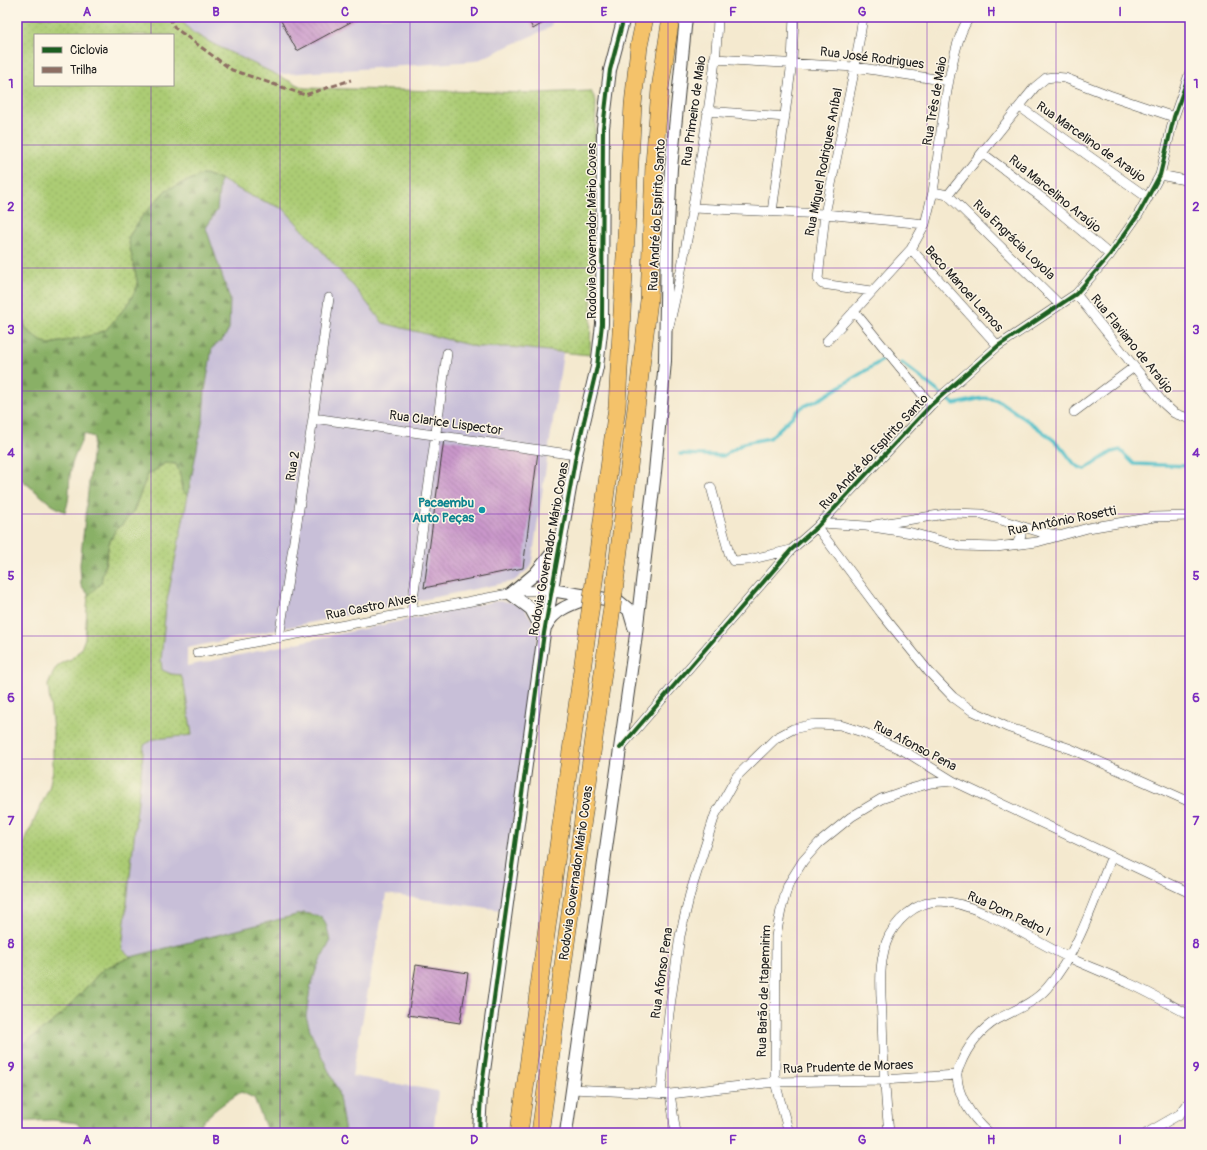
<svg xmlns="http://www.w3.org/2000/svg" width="1207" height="1150" viewBox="0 0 1207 1150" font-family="Pangolin,sans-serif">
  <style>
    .industrial { fill: #c8bfd8 }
    .grass { fill: url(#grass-dots); stroke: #647448; fill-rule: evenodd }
    .forest { fill: url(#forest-firs); stroke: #526641 }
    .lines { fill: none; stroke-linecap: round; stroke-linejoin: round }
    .stream { stroke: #52c0c9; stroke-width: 3.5 }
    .building { fill: url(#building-back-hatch) }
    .minor-casing { stroke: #3c3b37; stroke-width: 10 }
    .tertiary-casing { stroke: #3c3b37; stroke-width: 14 }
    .motorway-casing { stroke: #3c3b37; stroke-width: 18 }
    .minor { stroke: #fff; stroke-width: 9 }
    .tertiary { stroke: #fff; stroke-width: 12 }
    .motorway { stroke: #f4c26a; stroke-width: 17 }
    .motorway-bridge-casing { stroke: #3c3b37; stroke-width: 18; stroke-linecap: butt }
    .motorway-bridge { stroke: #f4c26a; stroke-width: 17 }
    .quiet { stroke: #8d6e63; stroke-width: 3; stroke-dasharray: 6 3; stroke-linecap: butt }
    .cycleway-casing { stroke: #fcf5e5; stroke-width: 6 }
    .cycleway { stroke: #1b5e20; stroke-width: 4 }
    .grid { fill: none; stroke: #7b2cbf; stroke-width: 1; stroke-opacity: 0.55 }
    .culture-dot { fill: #0f9aa8; stroke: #fcf5e5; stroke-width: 1.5 }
    .labels { text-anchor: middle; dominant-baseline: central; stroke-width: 3; stroke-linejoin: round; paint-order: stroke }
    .street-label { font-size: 13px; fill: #1c1c1c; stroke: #fcf5e5 }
    .culture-label { font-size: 13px; font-weight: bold; fill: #0d838f; stroke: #fcf5e5; text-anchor: end }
    .neatline { fill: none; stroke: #7b2cbf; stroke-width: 1.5 }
    .grid-label { font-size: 13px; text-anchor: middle; font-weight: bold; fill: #7b2cbf }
  </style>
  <defs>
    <pattern id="grass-dots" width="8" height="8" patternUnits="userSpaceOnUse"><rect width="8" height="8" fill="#accc74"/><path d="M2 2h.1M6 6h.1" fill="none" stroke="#93af64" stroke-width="1.8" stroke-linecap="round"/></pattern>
    <pattern id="forest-firs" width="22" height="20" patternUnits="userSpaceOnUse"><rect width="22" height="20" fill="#89b066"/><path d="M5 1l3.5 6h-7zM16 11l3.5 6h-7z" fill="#6f8e53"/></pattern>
    <pattern id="building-back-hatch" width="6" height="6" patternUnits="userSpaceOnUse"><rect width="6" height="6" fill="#c996ca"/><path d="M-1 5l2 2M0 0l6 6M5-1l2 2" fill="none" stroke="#a27aa3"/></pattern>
  </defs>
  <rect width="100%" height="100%" fill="#fcf5e5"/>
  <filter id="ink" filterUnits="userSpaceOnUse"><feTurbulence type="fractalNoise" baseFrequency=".025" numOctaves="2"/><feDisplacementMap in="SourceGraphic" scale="8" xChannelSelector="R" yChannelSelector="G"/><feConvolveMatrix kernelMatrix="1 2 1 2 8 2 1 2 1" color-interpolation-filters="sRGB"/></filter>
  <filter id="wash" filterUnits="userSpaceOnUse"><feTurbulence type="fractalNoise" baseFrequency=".012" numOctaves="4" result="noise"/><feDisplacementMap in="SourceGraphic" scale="16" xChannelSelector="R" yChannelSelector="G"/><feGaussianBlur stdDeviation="0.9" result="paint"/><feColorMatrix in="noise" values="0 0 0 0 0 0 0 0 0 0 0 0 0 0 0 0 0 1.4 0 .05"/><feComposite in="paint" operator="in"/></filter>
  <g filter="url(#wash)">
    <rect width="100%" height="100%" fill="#f4e9cf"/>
    <path class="industrial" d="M171,17H553L551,27L476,61L271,75L175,28Z
      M220,179L251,196L284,209L355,288L383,323L477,347H509L563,353L531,567L514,581L187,648V666L496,601L511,602L524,608L537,628L538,636L501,910L386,894L352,1076L438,1091L433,1133H345L338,1091L311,1033L306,1016L310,989L317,967L330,942L311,913H304L131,957L122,949L144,745L154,739L192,735L188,716L171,674L161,670V660L166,606L203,418L210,355L212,348L224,338L230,299L206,228L217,210Z"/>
    <path class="grass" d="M17,17H178L192,32L215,45L304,88L536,93L591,91L596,101L590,355L509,347H477L383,323L355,288L284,209L251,196L220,179L204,174L166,190L140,219L128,238L138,285L128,304L106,330L89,336L49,344L41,341L26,329L17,303ZM35,35H173V85H35Z
      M165,463L176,464L180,474L182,491L188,495L166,606L161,660L162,670L171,674L181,675L184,684L192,735L154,739L144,745L122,949L131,957L103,969L59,1017L17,1049V868L23,845L49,788L53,770V730L48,685L55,669L63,662L71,659L81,649L85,638L88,594L105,568L109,543L116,529L123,524L134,510L147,476Z"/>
    <path class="forest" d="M204,174L220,179L217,210L206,228L230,299L229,329L224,338L212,348L205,391L203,418L188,495L182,491L180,474L176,464L165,463L147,476L134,510L123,524L116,529L109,543L101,583L89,595L81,586L80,564L94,437L84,434C80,446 73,457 71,469C68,484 71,498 65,512L52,505L17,476V303L26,329L41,341L50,344L89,336L106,330L128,304L138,285L128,238L140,219L166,190Z
      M304,913L322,917L327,927L330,942L317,967L310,989L306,1016L311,1033L338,1091L345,1133H268L254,1098L241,1092C226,1102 203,1116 196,1133H84L77,1123L52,1120L17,1122V1049L59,1017L103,969L131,957Z"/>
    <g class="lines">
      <path class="stream" d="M902,363L954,404C971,402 982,394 999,401C1017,414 1048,433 1062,448C1069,456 1074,468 1085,469L1112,452L1120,450L1134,464L1190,466
        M680,454L723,456L744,443L770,438L802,407L820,399L889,356"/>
    </g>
    <g id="blocks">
      <path class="building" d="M279,17H360L297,51Z
        M527,17H553L533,29Z
        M444,439L538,452L523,568L424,588Z
        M416,965L468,973L460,1023L408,1015Z"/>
    </g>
  </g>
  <g filter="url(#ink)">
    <use href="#blocks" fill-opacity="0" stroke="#3c3b37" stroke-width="1"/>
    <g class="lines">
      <g class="minor-casing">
        <path id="minor" d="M863,17L855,67L825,214L818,279L822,284L871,291
          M714,59L855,67L949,81
          M1020,107L1148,198
          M707,111L785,117
          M982,153L1045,200L1110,255
          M1160,175L1190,181
          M933,192C939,155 948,42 970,17
          M948,195L1060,305
          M693,208L825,214L925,224
          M772,212L792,62L794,17
          M911,249L998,346
          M1076,294L1164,404L1174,413L1190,419
          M854,311L931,405
          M669,326C684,263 694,201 704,138C710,98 717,57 718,17
          M827,341L911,249L925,224L933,192L948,195L1035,87L1046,78L1054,77L1065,78L1109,95L1174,117
          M1074,412L1134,367
          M313,418L576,455
          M711,487L729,553L733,561L748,560L791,550
          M821,523L866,526L912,533L960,546L996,547L1037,542L1088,528L1154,517L1190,516
          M874,525L952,513L982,514L1040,532L1057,535
          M817,527L882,614L929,672L953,697L971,710L1007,727L1071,749L1190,802
          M1017,544L1021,536V526
          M411,613L447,353
          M279,638L313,418L329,298
          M197,653L498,596L523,591L551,590
          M620,748L791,550L817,527L931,405L998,346L1076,294L1110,255L1138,215L1160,175L1174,117L1190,72
          M572,1089L670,1094L775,1082L883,1080L956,1075
          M661,1094L669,1013L680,936L690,894L715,815L737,776L776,738L793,729L814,724L840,725L865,733L906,752L953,781L1190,893
          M670,1094L676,1133
          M789,1133L775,1082L776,936L781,910L788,885L803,861L819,843L851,817L881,799L910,789L931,783L953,781
          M889,1133C885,1095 883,1057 882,1018C881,993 878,968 886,943C894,921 916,901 940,901C981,903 1032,941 1070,958C1089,967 1109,974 1128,983C1149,992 1170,1005 1190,1015
          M989,1133C973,1118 958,1099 957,1076C956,1072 959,1068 960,1065C968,1045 980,1030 998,1019C1015,1010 1034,1003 1047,988C1079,951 1094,900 1112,856
          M1147,1133L1180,1114L1190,1101"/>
      </g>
      <g class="tertiary-casing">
        <path id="tertiary" d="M551,590L618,601L629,610L634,627
          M546,626C555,608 573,604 591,597
          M544,633L531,609L511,594L535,574L558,546
          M479,1133L481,1093L544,633L576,455L597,367L602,324L603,128L610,70L624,17
          M566,1133L635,642L655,472L665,361L667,244L671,168L686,17"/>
      </g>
      <g class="motorway-casing">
        <path id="motorway" d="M593,590L617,407L633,105L639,46L645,17
          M614,592L649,300L654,164L660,89L671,17
          M519,1133L588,626
          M540,1133L609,629"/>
      </g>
      <use href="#minor" class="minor"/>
      <use href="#tertiary" class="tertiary"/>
      <use href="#motorway" class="motorway"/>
      <g class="motorway-bridge-casing">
        <path id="motorway-bridge" d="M588,626L593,590
          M609,629L614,592"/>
      </g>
      <use href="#motorway-bridge" class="motorway-bridge"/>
      <path class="quiet" d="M169,17L175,28L232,70L305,95L351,80"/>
      <g class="cycleway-casing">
        <path id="cycleway" d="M620,748L791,550L817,527L931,405L998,346L1076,294L1110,255L1138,215L1160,175L1174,117L1190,72
          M479,1133L481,1093L544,633L576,455L597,367L602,324L603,128L610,70L624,17"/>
      </g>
      <use href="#cycleway" class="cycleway"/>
    </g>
  </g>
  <path class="grid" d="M151,17V35M280,17V1133M410,17V1133M539,17V1133M668,17V1133M797,17V1133M927,17V1133M1056,17V1133M151,85V1133M17,145H1190M17,268H1190M17,391H1190M17,514H1190M17,636H1190M17,759H1190M17,882H1190M17,1005H1190"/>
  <circle class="culture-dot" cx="482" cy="510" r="4"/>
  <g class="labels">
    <g class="street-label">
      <text transform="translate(872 58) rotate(7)">Rua José Rodrigues</text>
      <text transform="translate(935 101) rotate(-80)">Rua Três de Maio</text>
      <text transform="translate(694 111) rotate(-82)">Rua Primeiro de Maio</text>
      <text transform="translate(1091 142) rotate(35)">Rua Marcelino de Araujo</text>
      <text transform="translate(824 162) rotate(-79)">Rua Miguel Rodrigues Aníbal</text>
      <text transform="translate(1055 194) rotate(39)">Rua Marcelino Araújo</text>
      <text transform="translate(657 215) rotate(-87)">Rua André do Espírito Santo</text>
      <text transform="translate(592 231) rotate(-90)">Rodovia Governador Mário Covas</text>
      <text transform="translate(1014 240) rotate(44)">Rua Engrácia Loyola</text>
      <text transform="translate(964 289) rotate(48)">Beco Manoel Lemos</text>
      <text transform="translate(1132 344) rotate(51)">Rua Flaviano de Araújo</text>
      <text transform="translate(446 423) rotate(8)">Rua Clarice Lispector</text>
      <text transform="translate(874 452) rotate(-47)">Rua André do Espírito Santo</text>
      <text transform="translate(293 466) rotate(-81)">Rua 2</text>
      <text transform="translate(1062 521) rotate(-11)">Rua Antônio Rosetti</text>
      <text transform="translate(549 549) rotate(-80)">Rodovia Governador Mário Covas</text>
      <text transform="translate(371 607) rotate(-11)">Rua Castro Alves</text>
      <text transform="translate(915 746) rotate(28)">Rua Afonso Pena</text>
      <text transform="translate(576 873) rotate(-82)">Rodovia Governador Mário Covas</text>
      <text transform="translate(1009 914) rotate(25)">Rua Dom Pedro I</text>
      <text transform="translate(662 973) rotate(-82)">Rua Afonso Pena</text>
      <text transform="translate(764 991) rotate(-88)">Rua Barão de Itapemirim</text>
      <text transform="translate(848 1067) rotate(-2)">Rua Prudente de Moraes</text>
    </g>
    <g class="culture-label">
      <text x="474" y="503">Pacaembu<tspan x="474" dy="15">Auto Peças</tspan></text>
    </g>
  </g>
  <rect width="1207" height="1150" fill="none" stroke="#fcf5e5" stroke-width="44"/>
  <rect x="34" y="34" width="140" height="52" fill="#fcf5e5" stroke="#a29e95"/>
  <rect x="42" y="47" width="20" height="6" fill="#1b5e20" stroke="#a29e95"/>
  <text x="70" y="54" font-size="12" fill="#1c1c1c">Ciclovia</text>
  <rect x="42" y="67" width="20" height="6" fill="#8d6e63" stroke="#a29e95"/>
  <text x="70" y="74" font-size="12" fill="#1c1c1c">Trilha</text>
  <rect x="22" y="22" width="1163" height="1106" class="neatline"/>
  <g class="grid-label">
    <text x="87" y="16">A</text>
    <text x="216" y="16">B</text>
    <text x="345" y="16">C</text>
    <text x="474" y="16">D</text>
    <text x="604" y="16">E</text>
    <text x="733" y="16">F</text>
    <text x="862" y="16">G</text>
    <text x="991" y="16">H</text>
    <text x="1120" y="16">I</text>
    <text x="11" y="88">1</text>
    <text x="1196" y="88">1</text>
    <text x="11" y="211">2</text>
    <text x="1196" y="211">2</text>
    <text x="11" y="334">3</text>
    <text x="1196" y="334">3</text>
    <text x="11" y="457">4</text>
    <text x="1196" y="457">4</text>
    <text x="11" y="580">5</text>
    <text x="1196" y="580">5</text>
    <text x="11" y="702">6</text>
    <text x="1196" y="702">6</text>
    <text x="11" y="825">7</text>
    <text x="1196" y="825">7</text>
    <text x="11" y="948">8</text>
    <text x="1196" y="948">8</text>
    <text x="11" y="1071">9</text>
    <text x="1196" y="1071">9</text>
    <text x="87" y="1144">A</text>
    <text x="216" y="1144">B</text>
    <text x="345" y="1144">C</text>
    <text x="474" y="1144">D</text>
    <text x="604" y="1144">E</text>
    <text x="733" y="1144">F</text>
    <text x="862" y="1144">G</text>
    <text x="991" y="1144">H</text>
    <text x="1120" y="1144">I</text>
  </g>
</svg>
